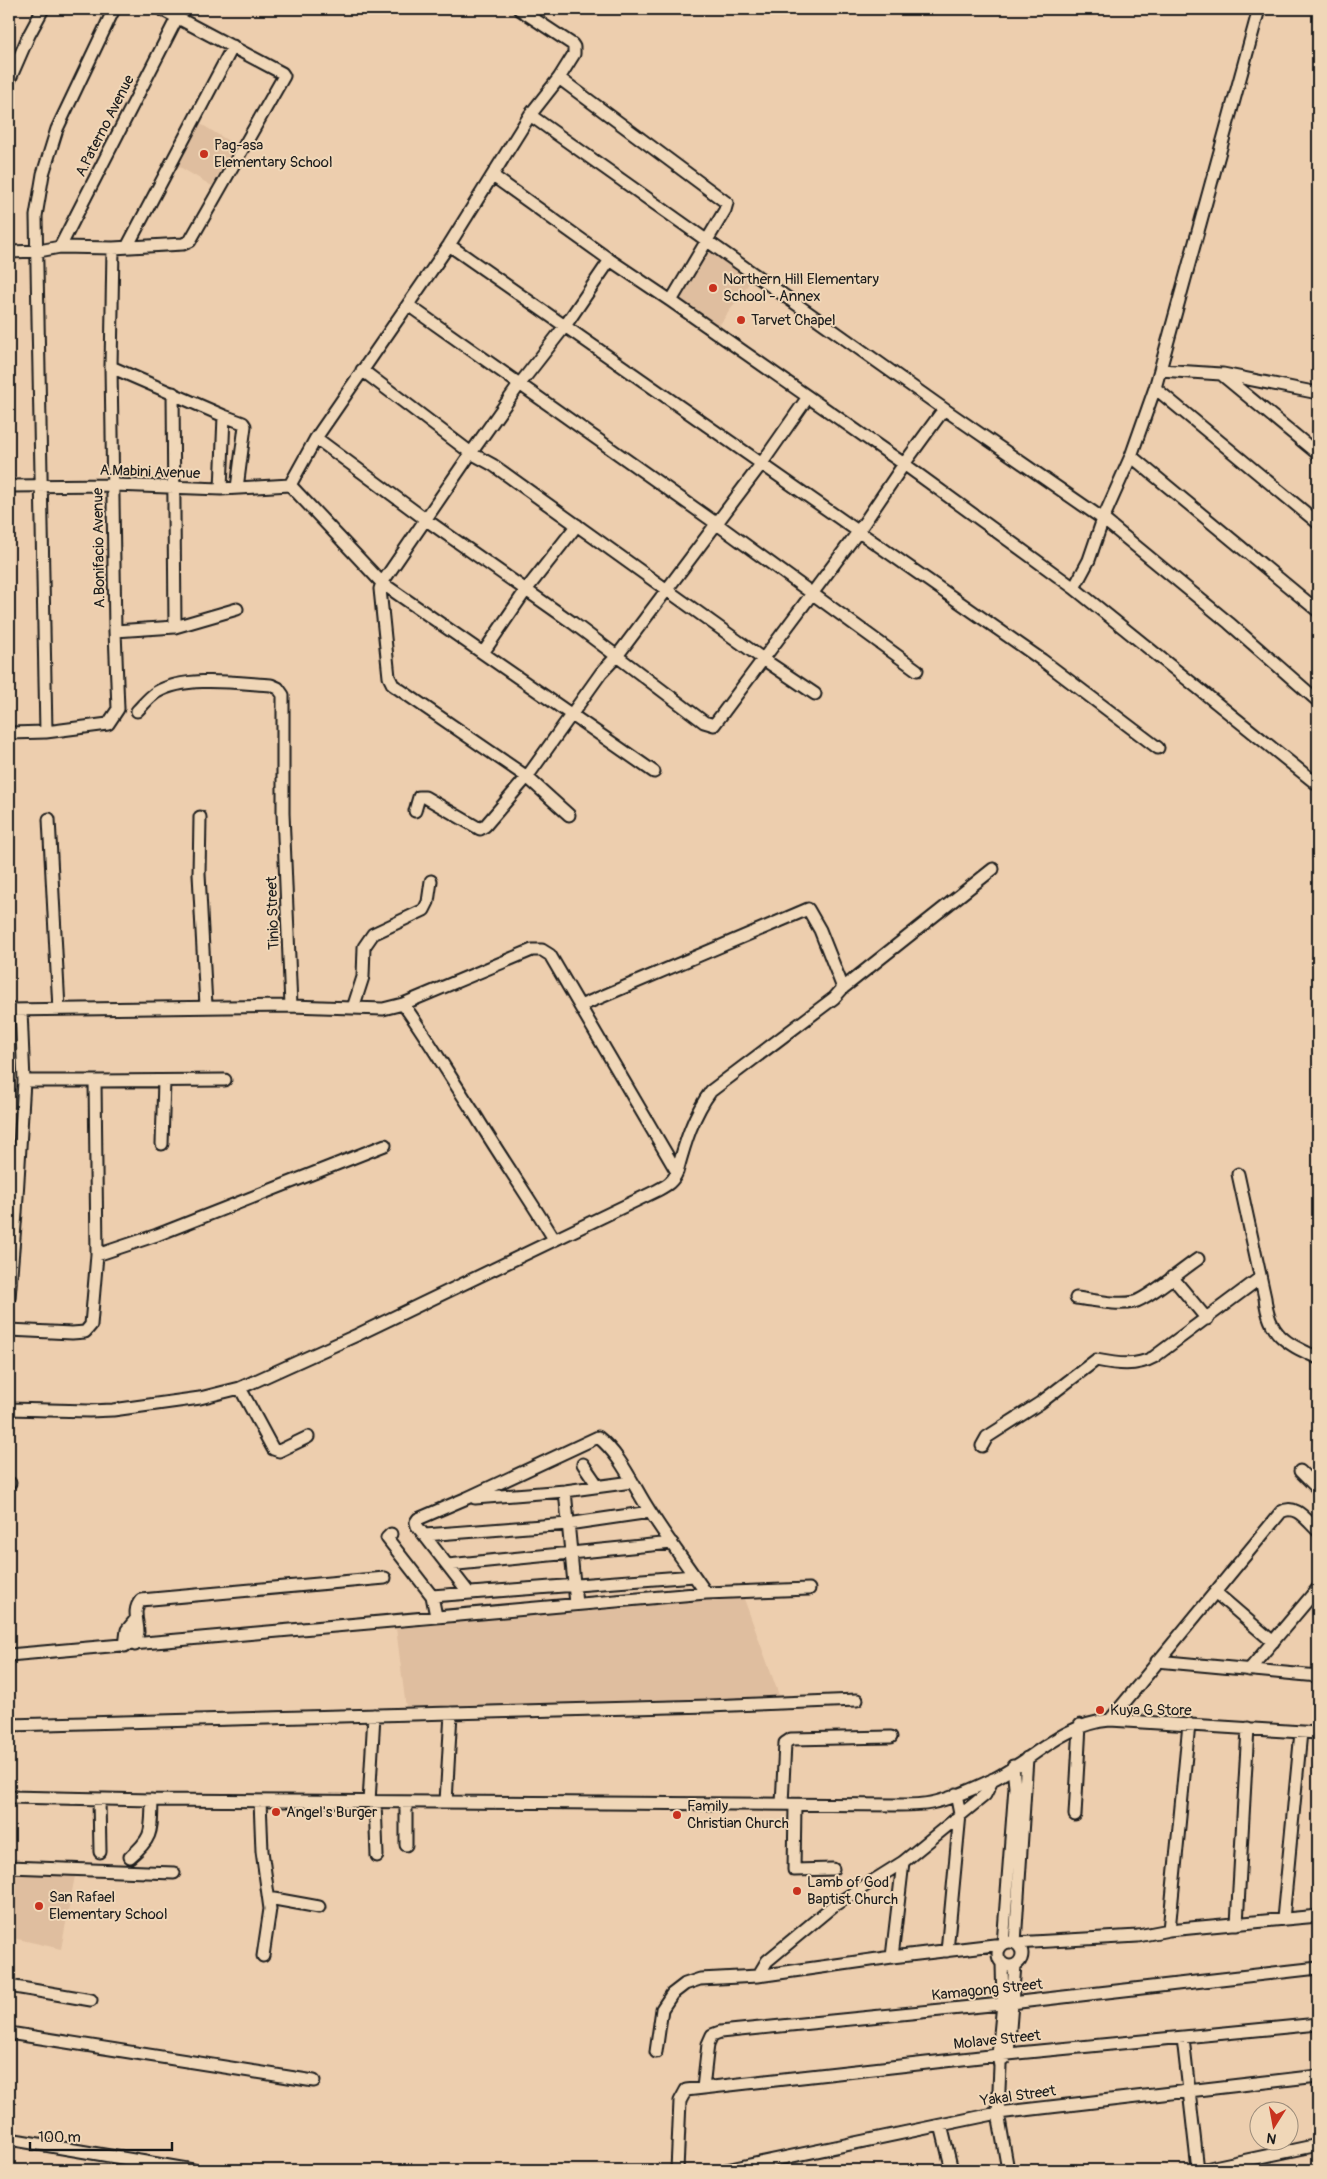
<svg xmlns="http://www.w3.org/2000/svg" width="1327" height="2179" viewBox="0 0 1327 2179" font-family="Pangolin,sans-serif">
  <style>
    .built { fill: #dfbe9f }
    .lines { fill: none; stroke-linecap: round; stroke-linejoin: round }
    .minor-casing { stroke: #1c1c1c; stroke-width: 15 }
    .minor { stroke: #f0d7b8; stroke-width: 11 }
    .poi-dot { fill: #c8321e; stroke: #f0d7b8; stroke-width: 2 }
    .labels { text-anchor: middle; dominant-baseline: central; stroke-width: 4; stroke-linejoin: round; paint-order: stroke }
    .street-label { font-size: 15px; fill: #1c1c1c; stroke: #f0d7b8 }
    .poi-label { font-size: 15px; fill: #1c1c1c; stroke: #f0d7b8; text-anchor: start }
  </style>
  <rect width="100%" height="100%" fill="#edceae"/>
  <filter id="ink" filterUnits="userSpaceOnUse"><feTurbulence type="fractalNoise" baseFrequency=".02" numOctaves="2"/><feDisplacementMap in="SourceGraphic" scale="10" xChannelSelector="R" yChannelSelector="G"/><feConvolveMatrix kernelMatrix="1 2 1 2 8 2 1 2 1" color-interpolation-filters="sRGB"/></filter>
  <g filter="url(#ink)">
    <path class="built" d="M196,121L235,145L212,186L173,163Z
      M709,248L752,279L718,327L674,297Z
      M743,1596L780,1698L406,1708L396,1628Z
      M9,1865L75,1876L61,1949L9,1937Z"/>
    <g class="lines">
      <g class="minor-casing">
        <path id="minor" d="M559,78L727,203L725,210L671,301
          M9,81L29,35L43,9
          M530,115L944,409L1103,519L1229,623L1318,701
          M493,176L610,260L671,301L904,464L1074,588L1318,785
          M449,245L1042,660L1158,748
          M60,247L177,18
          M127,247L233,46
          M9,252L39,251L60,247L113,248L183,244L190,241L284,76L282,73L161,9
          M408,305L717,524L917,670
          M111,367L224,416L243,423L245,426L237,488
          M362,370L471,453L493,465L763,659L815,694
          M1160,370L1221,374L1318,454
          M1223,374L1318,393
          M1155,388L1318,523
          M173,393L175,627
          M316,438L425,519L573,623L704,722L714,725L858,532L904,464L944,409
          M1131,456L1318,611
          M290,485L316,438L449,245L530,115L559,78L574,54V47L572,44L519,9
          M290,485L382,583L654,772
          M9,486L114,485L221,489L290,485
          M221,489L224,416
          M1074,588L1089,560L1103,519L1131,456L1155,388L1259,9
          M115,631L175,627L237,609
          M483,653L526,590L577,525
          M46,732L36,216L43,174L57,129L114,9
          M9,733L46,732L108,724L118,709L115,631L111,367L113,248
          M415,811L419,797H425L480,829L485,826L527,777L601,673L617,656L762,463L808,397
          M569,815L527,777L393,685L389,677L380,589L382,583L471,453L519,385L565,326L610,260
          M200,817L199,874L206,1006
          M49,819L59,1009
          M843,988L993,869
          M403,1004C429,1040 450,1077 474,1113C500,1156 528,1196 554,1239
          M580,1006L808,909L820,930L843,988L834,998L711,1091C693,1115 685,1143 677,1172
          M353,1008L363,977L364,947L373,934L424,910L428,902L431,881
          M9,1010L291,1006L283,813V695L278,688L271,685C238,683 186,675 157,692C149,697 143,705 137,711
          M95,1081L225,1080
          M162,1144L164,1081
          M1238,1174L1265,1298C1269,1336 1286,1343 1318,1358
          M97,1255L157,1235L385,1145
          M1172,1277L1207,1319
          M9,1298L16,1213L24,1081L21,1010
          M1076,1298C1094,1300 1116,1306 1134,1302C1147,1299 1183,1269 1198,1259
          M9,1330L72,1333L85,1332L91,1325L97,1255L95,1081H24
          M240,1388L273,1449L279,1451L308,1437
          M9,1409L89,1411L113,1410L200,1398L240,1388L357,1335L658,1190C667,1185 673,1182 677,1172L550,955L542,950H532L403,1004L383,1009L291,1006
          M982,1446L987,1437L1040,1403L1096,1360C1117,1364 1136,1367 1154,1357L1260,1278
          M583,1464L598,1486
          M1300,1471L1318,1489
          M9,1483H10
          M565,1491L576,1604
          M475,1498L565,1491L632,1482
          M391,1534L387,1538L432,1596L436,1616
          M425,1535L568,1524L650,1512
          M448,1565L672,1543
          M1215,1592L1273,1642
          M469,1593L417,1526L416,1522L418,1519L467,1498L598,1437C622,1456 634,1488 651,1513C668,1540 688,1566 706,1593
          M432,1596L694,1576
          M135,1645C136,1641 137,1637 138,1632C138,1621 132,1610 141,1600L385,1578
          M125,1646L127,1630L136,1619
          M9,1655L706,1593L809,1589
          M1157,1661L1318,1676
          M1249,1670L1318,1588
          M1110,1720L1281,1512C1296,1503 1307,1521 1318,1531
          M9,1725L709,1706L857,1700
          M1027,1758L1015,1943L1138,1936L1169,1930L1318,1916
          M9,1797L152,1800L900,1805C910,1805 921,1805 931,1803C951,1799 973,1789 992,1780C1033,1760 1062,1724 1110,1720L1318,1733
          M99,1799L100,1852
          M260,1801L262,1851L270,1909L263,1956
          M369,1802L374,1715
          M375,1802L377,1856
          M406,1802V1845
          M446,1802L451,1713
          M782,1804L785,1743L791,1739L891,1737
          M795,1805L794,1870L833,1869
          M1075,1815L1080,1725
          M130,1857C154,1837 151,1830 152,1800
          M9,1867L174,1873
          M269,1898L319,1907
          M1283,1919L1301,1732
          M1237,1924L1248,1728
          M1169,1930L1189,1724
          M998 1954a12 12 0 1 1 24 0a12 12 0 1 1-24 0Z
          M947,1951L960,1814L956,1794
          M892,1957L903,1862
          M1002,1964L1003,2003L998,2055L1000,2066L998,2113L1008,2170
          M758,1976L767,1961L833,1906L903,1862L985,1795L993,1779
          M9,1986L91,2000
          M9,2033L314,2081
          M1183,2038L1198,2170
          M656,2052L662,2009L672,1994L685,1984L700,1979L758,1976L892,1957L1003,1944L1015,1787L1013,1766
          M1003,2060L1008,2054L1015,1965
          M703,2088L708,2044L712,2035L720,2032L1011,2003L1318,1968
          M941,2125L952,2170
          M9,2139L193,2170
          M677,2170L680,2101L686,2090L998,2055L1318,2024
          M726,2170L998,2113L1318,2076
          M1200,2170L1318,2145"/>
      </g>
      <use href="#minor" class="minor"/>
    </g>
  </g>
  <g class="poi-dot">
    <circle cx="204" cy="154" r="5"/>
    <circle cx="713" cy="288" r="5"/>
    <circle cx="741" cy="320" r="5"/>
    <circle cx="1100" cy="1710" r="5"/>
    <circle cx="276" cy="1812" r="5"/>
    <circle cx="677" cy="1815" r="5"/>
    <circle cx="797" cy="1891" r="5"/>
    <circle cx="39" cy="1906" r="5"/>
  </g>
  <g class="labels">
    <g class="street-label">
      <text transform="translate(105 126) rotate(-63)">A.Paterno Avenue</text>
      <text transform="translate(150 472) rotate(2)">A.Mabini Avenue</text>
      <text transform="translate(99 548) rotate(-91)">A.Bonifacio Avenue</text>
      <text transform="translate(273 913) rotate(-92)">Tinio Street</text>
      <text transform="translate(987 1990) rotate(-6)">Kamagong Street</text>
      <text transform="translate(997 2040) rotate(-6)">Molave Street</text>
      <text transform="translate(1018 2096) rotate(-8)">Yakal Street</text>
    </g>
    <g class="poi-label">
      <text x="214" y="145">Pag-asa<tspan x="214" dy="17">Elementary School</tspan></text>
      <text x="723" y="279">Northern Hill Elementary<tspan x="723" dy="17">School - Annex</tspan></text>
      <text x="751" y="320">Tarvet Chapel</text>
      <text x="1110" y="1710">Kuya G Store</text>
      <text x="687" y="1806">Family<tspan x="687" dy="17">Christian Church</tspan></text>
      <text x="286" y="1812">Angel's Burger</text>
      <text x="807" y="1882">Lamb of God<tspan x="807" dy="17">Baptist Church</tspan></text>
      <text x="49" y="1897">San Rafael<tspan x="49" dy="17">Elementary School</tspan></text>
    </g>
  </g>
  <rect width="1327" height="2179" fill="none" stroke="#f0d7b8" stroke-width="30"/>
  <rect x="15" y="15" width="1297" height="2149" fill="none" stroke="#1c1c1c" stroke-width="2" filter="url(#ink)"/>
  <g transform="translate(1274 2126) rotate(191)"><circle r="24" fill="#f0d7b8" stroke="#9b8c7a"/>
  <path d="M0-4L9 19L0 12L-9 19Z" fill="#c8321e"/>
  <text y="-8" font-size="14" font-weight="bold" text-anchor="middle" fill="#1c1c1c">N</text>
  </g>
  <path d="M30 2142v8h142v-8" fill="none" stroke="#1c1c1c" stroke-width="2.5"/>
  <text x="38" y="2142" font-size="15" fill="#1c1c1c" stroke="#f0d7b8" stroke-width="4" paint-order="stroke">100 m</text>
</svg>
